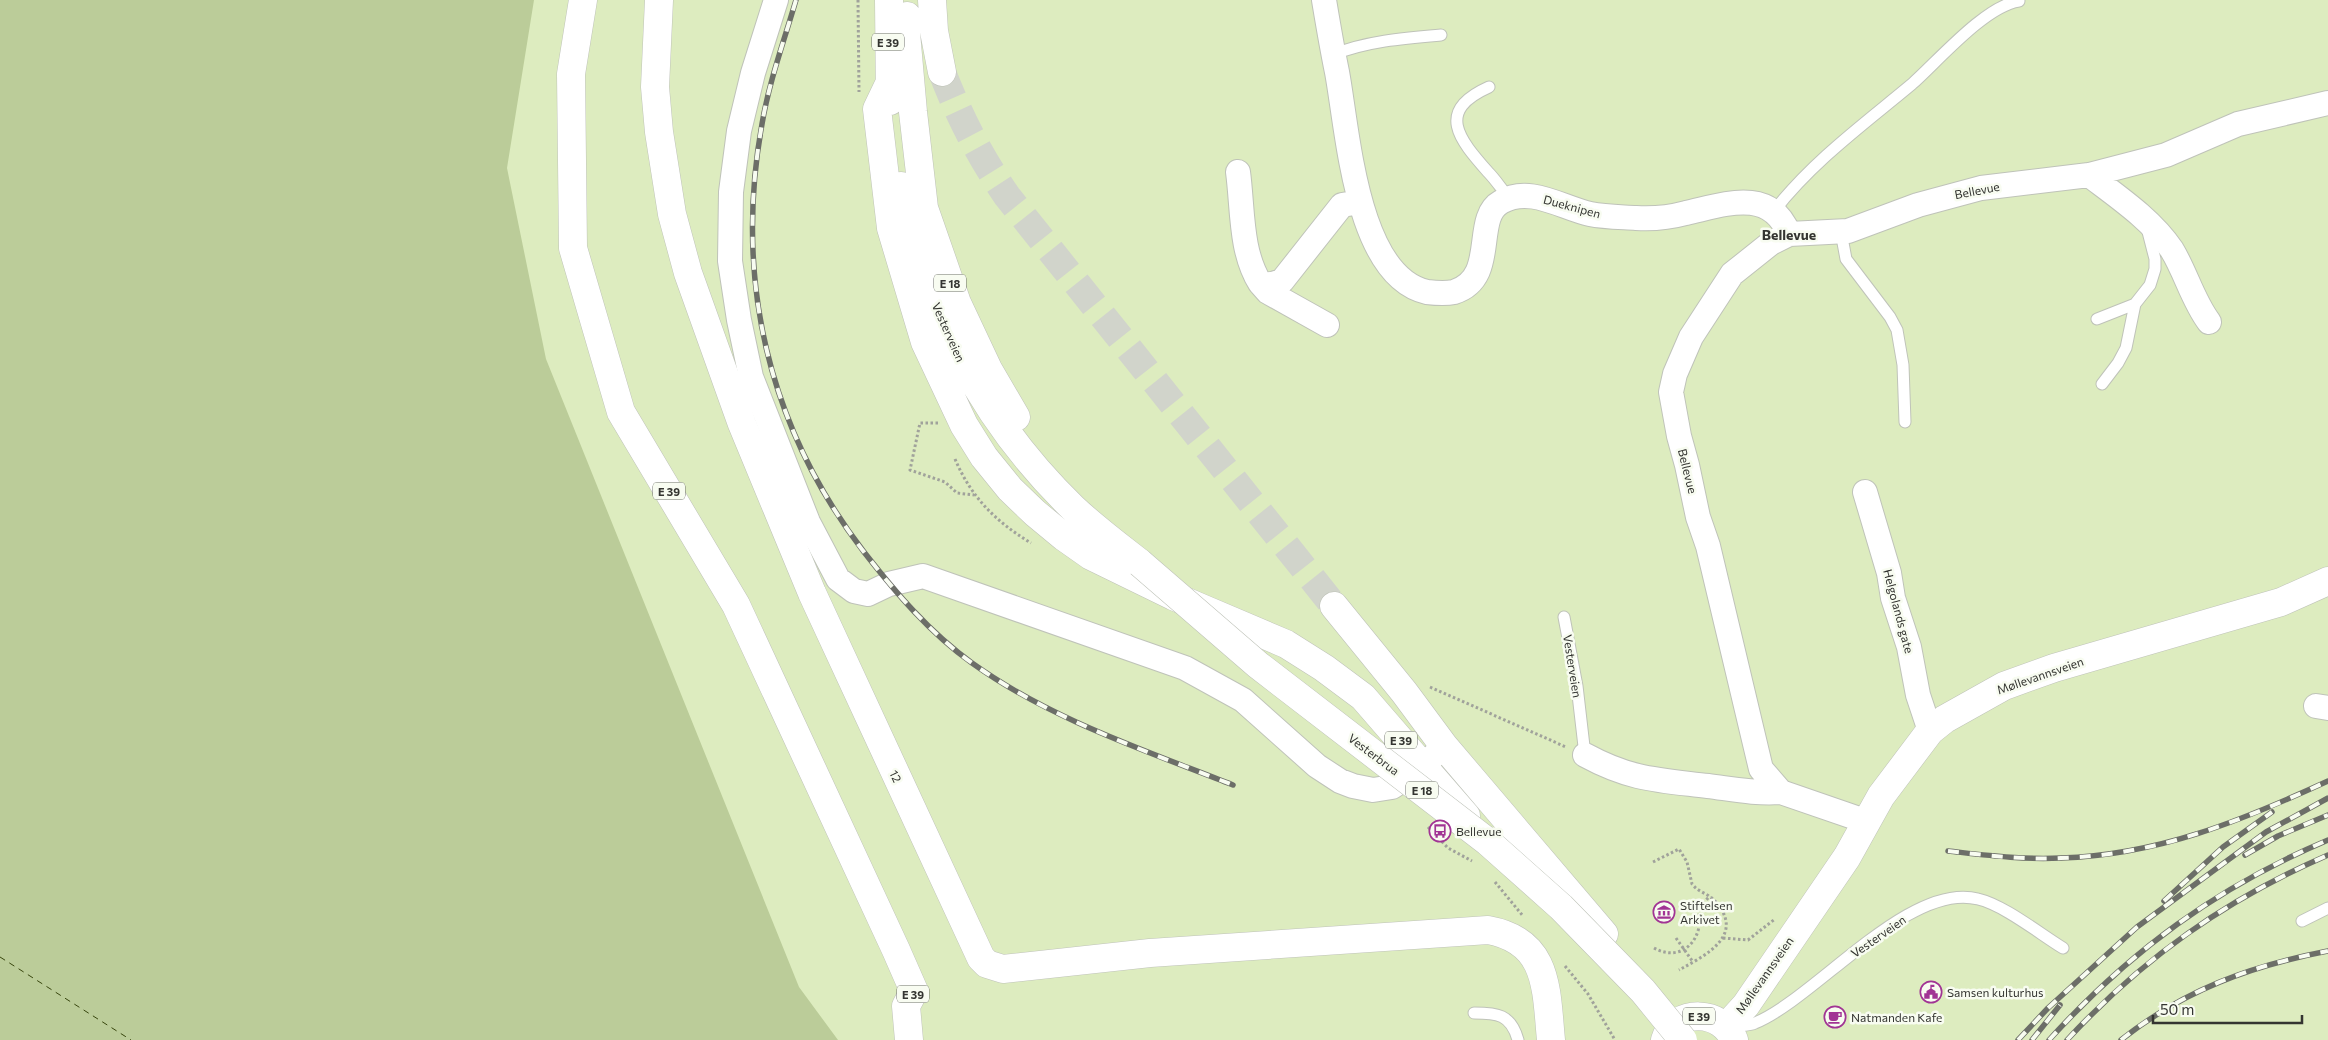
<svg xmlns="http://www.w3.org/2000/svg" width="2328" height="1040" viewBox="0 0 2328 1040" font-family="Commissioner,sans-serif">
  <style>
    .green { fill: #ddecbf }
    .water { fill: #bc9 }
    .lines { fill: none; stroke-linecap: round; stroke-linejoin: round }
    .ferry { stroke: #38460e; stroke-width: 1; stroke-dasharray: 6 5; stroke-linecap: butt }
    .highway-tunnel { stroke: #d1d4cb; stroke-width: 28; stroke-dasharray: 28 14; stroke-linecap: butt }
    .lane-casing { stroke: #bfc3b9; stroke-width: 13 }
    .street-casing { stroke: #bfc3b9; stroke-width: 26 }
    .secondary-casing { stroke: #bfc3b9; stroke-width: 29 }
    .highway-casing { stroke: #bfc3b9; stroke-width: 29 }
    .path { stroke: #a0a29b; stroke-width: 3; stroke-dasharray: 2.5 2.5; stroke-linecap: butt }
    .lane { stroke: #fff; stroke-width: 11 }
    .street { stroke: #fff; stroke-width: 24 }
    .secondary { stroke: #fff; stroke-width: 28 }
    .highway { stroke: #fff; stroke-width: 28 }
    .rail-casing { stroke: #6c6e68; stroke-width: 5.5 }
    .rail { stroke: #f8fcf1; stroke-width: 4; stroke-dasharray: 11; stroke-linecap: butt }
    .highway-bridge-casing { stroke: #bfc3b9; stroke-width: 29; stroke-linecap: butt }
    .highway-bridge { stroke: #fff; stroke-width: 28 }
    .labels { text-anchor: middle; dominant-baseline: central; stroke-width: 5; stroke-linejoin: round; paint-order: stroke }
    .shield { fill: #f8fcf1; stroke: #6f716b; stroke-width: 1 }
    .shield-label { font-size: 11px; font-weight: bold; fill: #343531 }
    .street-label { font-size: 12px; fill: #343531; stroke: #f8fcf1 }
    .poi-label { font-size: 12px; fill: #343531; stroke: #f8fcf1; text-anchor: start }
    .neighbourhood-label { font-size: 14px; font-weight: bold; fill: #343531; stroke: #f8fcf1 }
  </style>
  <rect width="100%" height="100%" fill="#f8fcf1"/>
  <path class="green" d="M519,0H2328V1040H831L782,968L534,381L498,177Z"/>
  <path class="water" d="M0,0H534L507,168L546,359L799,987L838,1040H0Z"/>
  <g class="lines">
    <path class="ferry" d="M0,957L131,1040"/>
    <path class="highway-tunnel" d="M942,72C960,118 979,155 1007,196L1334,606"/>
    <g class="lane-casing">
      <path id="lane" d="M1332,55C1366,41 1405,38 1441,35
        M1489,87C1435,111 1459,139 1488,172C1496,180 1502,190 1510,199
        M1774,211C1813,161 1864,124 1912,84C1938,61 1985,6 2019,1
        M1841,232L1846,259L1890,317L1897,330L1903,365L1905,422
        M2097,319L2135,304L2150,285L2155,269V259L2147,228
        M2102,384L2118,363L2126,348L2135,304
        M1564,617L1577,686L1585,755
        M2302,921L2328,908
        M1474,1013C1497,1013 1511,1014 1518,1040
        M1733,1026C1740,1025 1749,1026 1755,1023C1816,998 1909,881 1978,899C2004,905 2040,934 2063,948"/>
    </g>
    <g class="street-casing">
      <path id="street" d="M776,0L753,73L739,131L731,192L730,261L739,320L751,377L808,522L838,579L854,591L868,594L889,584L923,576L1185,668L1243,700L1317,766L1340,781L1353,786L1373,790L1392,787L1422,767L1444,746
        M1324,0C1328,24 1332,48 1337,72C1348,131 1356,276 1427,292C1435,293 1445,294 1454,292C1499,278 1472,218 1501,202C1530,185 1562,208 1590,214C1605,217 1621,217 1636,218C1651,219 1671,217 1686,213C1723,205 1770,186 1789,234
        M1238,172C1243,209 1240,251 1260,283L1269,285L1282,281L1342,205L1360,202
        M2089,175C2118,197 2152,220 2172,250C2186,273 2193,301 2209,322
        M1260,283L1268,292L1327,325
        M1865,492L1889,573L1893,598L1909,647L1918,695L1930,731
        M2316,706L2328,708
        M1585,755C1631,780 1658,780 1708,786C1732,789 1756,794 1781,792
        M1865,821L1781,792L1761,769L1708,546L1698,517L1687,465L1679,436L1671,392L1675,374L1691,337L1732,274L1771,243L1789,234L1848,231L1918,205L1981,188L2089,175L2166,155L2238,124L2328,103"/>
    </g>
    <g class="secondary-casing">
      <path id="secondary" d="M1726,1027L1746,1005L1847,857L1881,796L1930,731L1945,719L2004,686L2054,668L2281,602L2328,581"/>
    </g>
    <g class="highway-casing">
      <path id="highway" d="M583,0L571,74L573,248L621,412L736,605L896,950L914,991L906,1006L909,1040
        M659,0L655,87L659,132L672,214L688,273L742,424L812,593L981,958L987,964L1003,969L1150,953L1488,930C1549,941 1546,989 1551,1040
        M889,0L890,101
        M932,0L934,31L942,72
        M907,16L906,33L913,112L924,208L957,303L988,369L1016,417
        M889,84L877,109L891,228L925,342L964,425L984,457L1010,489L1035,513L1064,537L1091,556L1173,596L1286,644L1324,668L1363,697L1466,816
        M901,186C928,311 979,417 1073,508C1093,527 1117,545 1140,563
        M1334,606L1404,692L1444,746L1604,934
        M1665,1040C1675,1007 1723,1010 1734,1040"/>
    </g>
    <path class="path" d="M858,0L859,92
      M938,423H920L910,470L945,482L957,493L974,495
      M955,459C971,497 996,522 1031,543
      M1430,687L1566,747
      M1428,827L1448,848L1472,861
      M1653,862L1679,849L1687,862L1692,884C1698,892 1707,893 1714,900C1747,935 1706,955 1679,970
      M1495,882L1523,916
      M1676,938L1693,962
      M1723,938L1748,940L1775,919
      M1654,948C1683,964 1706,937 1698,908L1710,896
      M1565,966L1588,994L1615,1040"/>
    <use href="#lane" class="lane"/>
    <use href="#street" class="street"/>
    <use href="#secondary" class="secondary"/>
    <use href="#highway" class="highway"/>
    <g class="rail-casing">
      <path id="rail" d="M796,0C784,41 769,82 762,124C734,279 768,427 864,552C896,593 929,632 972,663C1050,719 1144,750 1233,785
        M1948,851C1985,855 2023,860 2061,858C2158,855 2241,821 2328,781
        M2245,855L2278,836L2328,815
        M2164,901L2223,847L2272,812
        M2018,1040L2048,1008L2137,927L2266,832L2328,798
        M2032,1040L2060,1005
        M2049,1040C2130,951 2217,887 2328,840
        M2067,1040C2143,958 2225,900 2328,855
        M2121,1040C2184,990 2250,966 2328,951"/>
    </g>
    <use href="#rail" class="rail"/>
    <g class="highway-bridge-casing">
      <path id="highway-bridge" d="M1140,563L1258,665L1488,842L1561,907L1643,991L1683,1040"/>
    </g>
    <use href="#highway-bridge" class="highway-bridge"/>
  </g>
  <defs>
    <g id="bus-ring" transform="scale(1.125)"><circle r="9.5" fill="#f8fcf1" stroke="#a13494" stroke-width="1.5"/><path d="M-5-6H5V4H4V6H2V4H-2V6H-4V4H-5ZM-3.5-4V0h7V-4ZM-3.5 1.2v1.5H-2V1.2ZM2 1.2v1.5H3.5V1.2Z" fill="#a13494"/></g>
    <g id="museum-ring" transform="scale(1.125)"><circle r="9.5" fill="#f8fcf1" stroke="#a13494" stroke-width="1.5"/><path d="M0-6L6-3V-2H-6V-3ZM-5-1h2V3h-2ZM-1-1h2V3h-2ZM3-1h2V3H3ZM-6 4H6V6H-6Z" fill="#a13494"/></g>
    <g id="civic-ring" transform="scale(1.125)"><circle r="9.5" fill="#f8fcf1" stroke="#a13494" stroke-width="1.5"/><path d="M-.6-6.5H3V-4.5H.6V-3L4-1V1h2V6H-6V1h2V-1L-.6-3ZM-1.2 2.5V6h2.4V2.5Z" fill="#a13494"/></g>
    <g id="cafe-ring" transform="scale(1.125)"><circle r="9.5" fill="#f8fcf1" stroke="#a13494" stroke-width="1.5"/><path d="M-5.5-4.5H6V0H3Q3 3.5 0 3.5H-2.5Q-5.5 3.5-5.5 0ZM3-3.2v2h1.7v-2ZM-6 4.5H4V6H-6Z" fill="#a13494"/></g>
  </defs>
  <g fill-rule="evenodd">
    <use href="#bus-ring" x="1440" y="831"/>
    <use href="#museum-ring" x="1664" y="912"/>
    <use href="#civic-ring" x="1931" y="992"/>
    <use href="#cafe-ring" x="1835" y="1017"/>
  </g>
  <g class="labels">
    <g class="shield">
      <rect x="872" y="33.5" width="32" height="17" rx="4"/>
      <rect x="934" y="274.5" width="32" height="17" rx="4"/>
      <rect x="653" y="482.5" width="32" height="17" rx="4"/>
      <rect x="1385" y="731.5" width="32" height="17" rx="4"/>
      <rect x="1406" y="781.5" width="32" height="17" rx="4"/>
      <rect x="897" y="985.5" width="32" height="17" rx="4"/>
      <rect x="1683" y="1007.5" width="32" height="17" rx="4"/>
    </g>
    <g class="shield-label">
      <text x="888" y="42">E 39</text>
      <text x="950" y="283">E 18</text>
      <text x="669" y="491">E 39</text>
      <text x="1401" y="740">E 39</text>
      <text x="1422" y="790">E 18</text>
      <text x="913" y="994">E 39</text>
      <text x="1699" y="1016">E 39</text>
    </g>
    <g class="street-label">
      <text transform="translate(1977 190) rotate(-11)">Bellevue</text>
      <text transform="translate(1572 206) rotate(15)">Dueknipen</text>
      <text transform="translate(949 332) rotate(66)">Vesterveien</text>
      <text transform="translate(1688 471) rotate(76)">Bellevue</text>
      <text transform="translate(1899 611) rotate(75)">Helgolands gate</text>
      <text transform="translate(1573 666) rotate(81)">Vesterveien</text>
      <text transform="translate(2040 675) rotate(-19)">Møllevannsveien</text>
      <text transform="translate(1374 754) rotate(37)">Vesterbrua</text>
      <text transform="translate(896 776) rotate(65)">12</text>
      <text transform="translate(1878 936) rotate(-35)">Vesterveien</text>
      <text transform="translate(1764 975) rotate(-55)">Møllevannsveien</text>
    </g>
    <g class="poi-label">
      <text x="1456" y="831">Bellevue</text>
      <text x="1680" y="905">Stiftelsen<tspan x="1680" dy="14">Arkivet</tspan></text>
      <text x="1947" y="992">Samsen kulturhus</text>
      <text x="1851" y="1017">Natmanden Kafe</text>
    </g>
    <g class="neighbourhood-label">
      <text x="1789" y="234">Bellevue</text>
    </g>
  </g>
  <path d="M2153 1015v8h149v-8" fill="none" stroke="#343531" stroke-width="2.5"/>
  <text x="2160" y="1015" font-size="15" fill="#343531" stroke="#f8fcf1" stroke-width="4" paint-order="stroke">50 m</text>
</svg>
